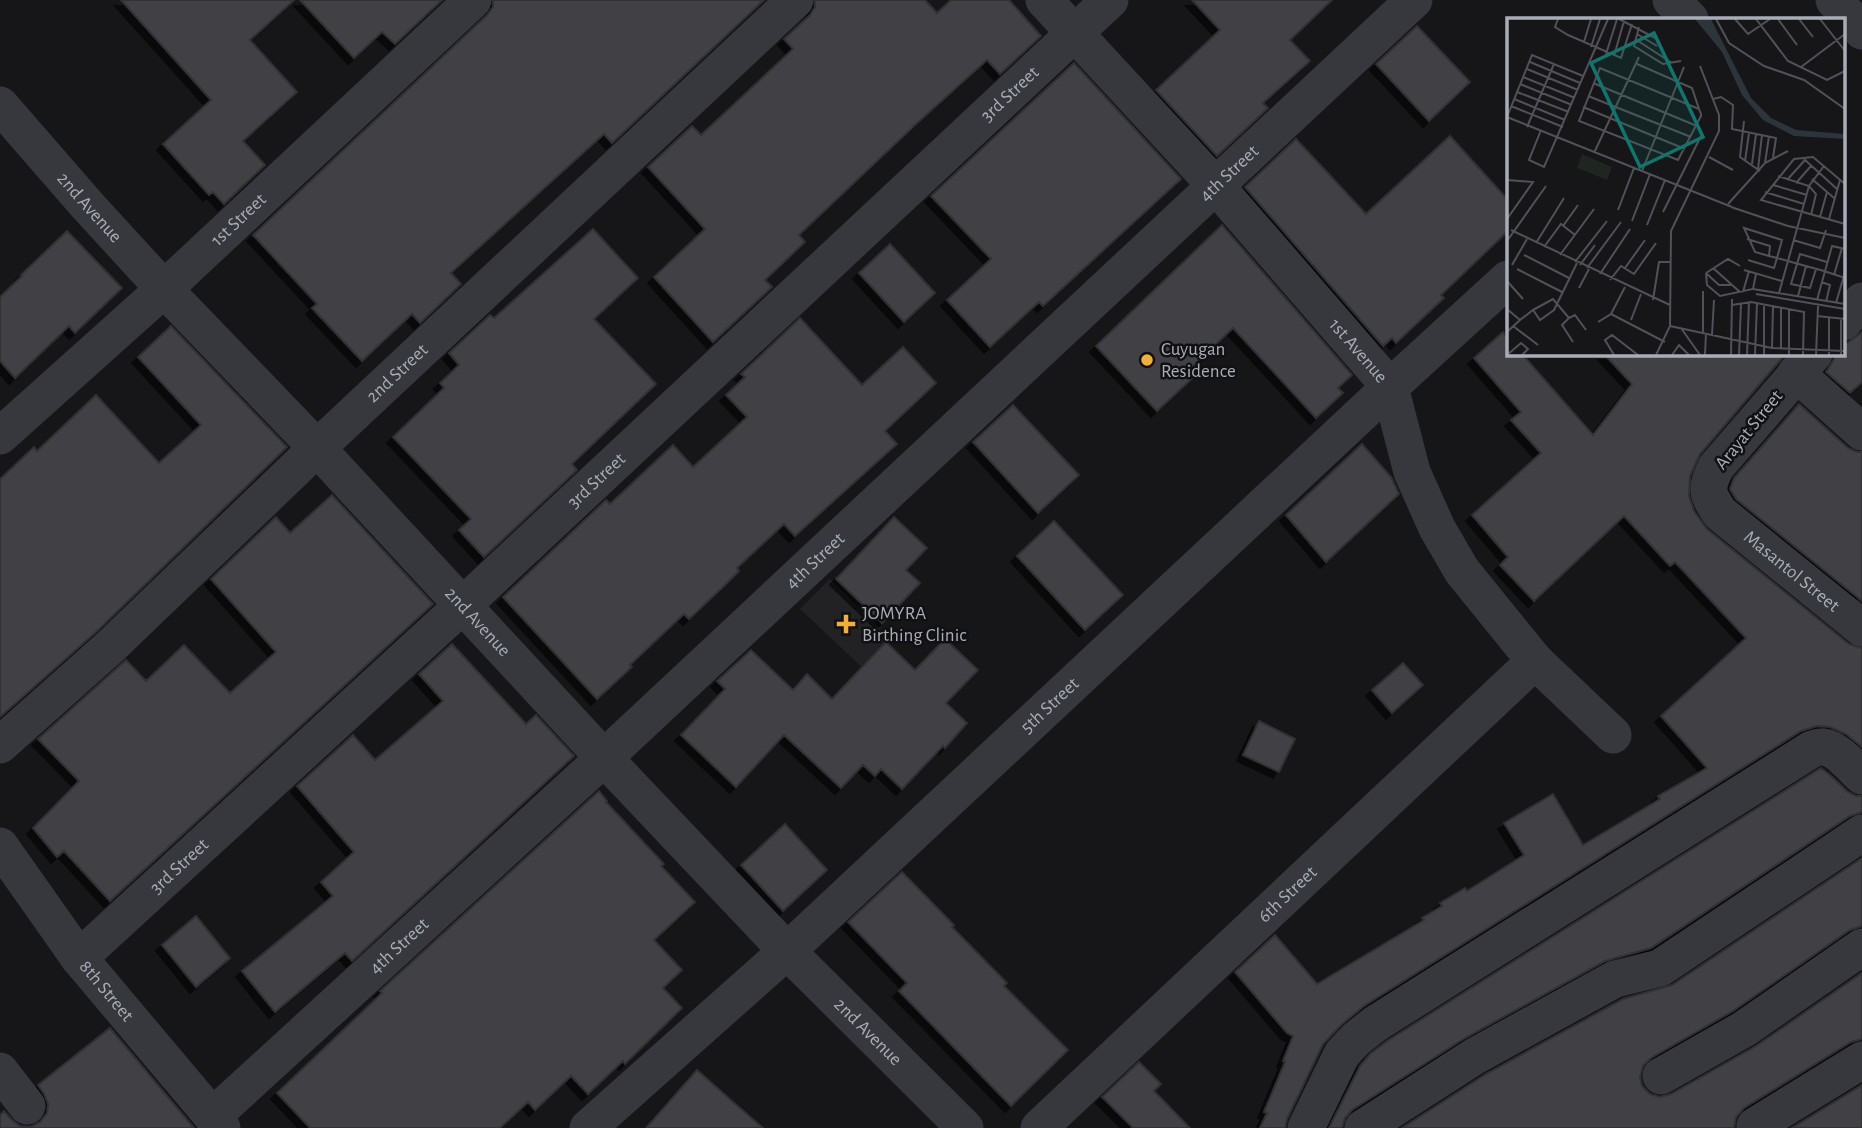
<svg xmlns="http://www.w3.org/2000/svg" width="1862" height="1128" viewBox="0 0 1862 1128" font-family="'Alegreya Sans',sans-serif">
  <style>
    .built { fill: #222225 }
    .building { fill: #404145; stroke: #303034; stroke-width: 2; filter: url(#shadow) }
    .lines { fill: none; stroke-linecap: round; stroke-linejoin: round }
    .street { stroke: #37383d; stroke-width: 37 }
    .poi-dot { fill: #f2b134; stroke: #111113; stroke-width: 2.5 }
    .labels { text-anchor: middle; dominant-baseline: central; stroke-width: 5; stroke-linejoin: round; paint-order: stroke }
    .street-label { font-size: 19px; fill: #a8adb8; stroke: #111113 }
    .poi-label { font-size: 19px; fill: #a8adb8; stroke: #111113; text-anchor: start }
    .inset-road { fill: none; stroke: #505258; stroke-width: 2 }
    .view { fill: #0f766e; fill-opacity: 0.15; stroke: #0f766e; stroke-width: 3.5 }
    .inset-edge { fill: none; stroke: #a8adb8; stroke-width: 3.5 }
  </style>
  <defs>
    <filter id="shadow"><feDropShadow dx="-6" dy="6" stdDeviation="0" flood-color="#0009"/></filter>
  </defs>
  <rect width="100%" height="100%" fill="#161618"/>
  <path class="built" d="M830,579L891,639L864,669L800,609Z"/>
  <path class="building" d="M121,0H294L250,40L297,92L243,141L265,165L224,204L213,192L209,195L163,144L211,100Z
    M300,0H442L395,44L382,32L354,58Z
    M493,0H764L612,143L604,134L451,273L461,284L420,323L412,314L362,361L312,308L317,304L253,235L487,15L493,7Z
    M815,0H925L937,13L951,0H1009L1041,36L1000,74L987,60L914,126L799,235L805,242L765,280L772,287L713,342L654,277L705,229L648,167L692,126L701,135L793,49L784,39L810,15L815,7Z
    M1192,0H1332L1290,40L1310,61L1263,103L1268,108L1217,156L1156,90L1220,30Z
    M1417,26L1470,82L1429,121L1376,64Z
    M1074,63L1181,179L1043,306L1039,302L990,347L947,300L991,259L931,196Z
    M1450,136L1508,200V231L1441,295L1444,298L1396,343L1392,338L1383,346L1245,187L1296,139L1366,214Z
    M1222,225L1352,375L1338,388L1343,393L1316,418L1233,328L1192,367L1198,373L1157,411L1096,346Z
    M593,229L638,278L594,319L656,384L572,464L577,470L484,557L459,530L471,519L393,437L444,388L440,383L459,365L449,353L490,315L494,318Z
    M67,231L122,288L75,333L69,326L15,378L0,361V297L22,276L21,275Z
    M890,244L935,293L904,322L859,273Z
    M800,318L862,385L903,347L936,383L885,431L897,444L795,536L784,524L737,568L739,571L723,587L689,619L684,614L630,665L632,667L597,699L503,597L606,500L610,504L673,445L693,467L747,417L726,395L745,377L741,374Z
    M171,326L287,447L96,632L0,717V479L34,447L37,451L96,395L159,463L201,425L138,357Z
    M1503,332L1508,339V354H1522L1593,435L1632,384L1604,354H1776L1783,357L1700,454L1690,476L1689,496L1694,511L1707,529L1849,644L1862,648V747L1846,734L1830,727L1817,726L1801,731L1364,1006L1341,1025L1323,1044L1287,1119L1285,1128H1260L1267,1113L1264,1112L1285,1062L1283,1061L1293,1036L1287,1033L1235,972L1275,935L1317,984L1424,920L1422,918L1442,906L1440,903L1465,888L1467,891L1524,855L1504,823L1553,794L1583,845L1660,799L1658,796L1707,768L1661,716L1746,638L1675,562L1670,566L1624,516L1534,601L1500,565L1508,557L1472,515L1541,453L1511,420L1521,412L1474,358Z
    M1862,332V382L1850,393L1826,372L1834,359V354H1843V346Z
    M1799,404L1848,448L1857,452H1862V601L1736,499L1730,489L1734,478Z
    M1013,405L1079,475L1038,513L973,442Z
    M1362,444L1391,477L1399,494L1326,562L1286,515Z
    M332,495L433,604L110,901L64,851L57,857L33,828L79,781L38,739L126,660L146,681L184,645L230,693L276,652L211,579L276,517L290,533Z
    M894,517L927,548L906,570L920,583L882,623L836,579Z
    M1054,521L1123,595L1085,630L1017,556Z
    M945,639L978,670L946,703L967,723L945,748L943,746L902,789L881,769L875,776L863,765L841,788L784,735L736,787L681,735L725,689L717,681L751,650L793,690L807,674L832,699L886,642L915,670Z
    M452,644L526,724L536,715L574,756L352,961L345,953L275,1012L242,971L333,896L321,882L354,852L297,786L353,735L375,760L443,701L419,674Z
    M1403,663L1423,685L1392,713L1372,690Z
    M1259,721L1295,739L1279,772L1243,755Z
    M1821,768L1830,775L1848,792L1856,796H1862V812L1850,816L1651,948L1605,961L1465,1038L1352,1110L1345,1118L1342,1128H1329L1360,1066L1370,1054L1387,1041Z
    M599,791L607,801L606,802L664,864L661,866L695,902L654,940L682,970L663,988L682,1008L625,1064L623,1061L588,1094L571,1076L535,1110L528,1102L500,1128H310L277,1093L382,993L380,991Z
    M785,824L827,870L783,911L741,865Z
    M1862,858V926L1850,930L1733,1011L1651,1058L1643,1066L1640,1077L1642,1086L1650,1094L1660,1097L1671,1094L1756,1046L1862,973V1039L1851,1042L1744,1108L1736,1117L1734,1128H1402L1486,1074L1623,999L1672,985Z
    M902,872L954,925L952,927L1007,983L1004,986L1068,1050L1011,1106L899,991L907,983L848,922Z
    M196,916L230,958L196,987L162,945Z
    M110,1028L194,1128H0V1115L4,1111L11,1119L20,1126L30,1127L40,1122L47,1113L48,1104L44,1094L38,1085Z
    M1139,1062L1161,1084L1154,1091L1190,1128H1133L1102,1097Z
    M697,1070L733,1102L763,1128H646Z
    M1862,1085V1128H1792Z"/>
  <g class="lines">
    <g class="street">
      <path id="s1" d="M1044,0L1216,186L1390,387L1412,472L1437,528L1462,571L1535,661L1613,735"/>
      <path d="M1671,0L1690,19"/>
      <path d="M1834,0L1862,31"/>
      <path id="s2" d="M0,105L87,205L164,289L317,448L604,758L787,951L965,1128"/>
      <path d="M1843,322L1862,301"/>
      <path id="s3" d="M1814,354L1716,467C1705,490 1707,493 1720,513L1862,628"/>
      <path d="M1796,373L1862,432"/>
      <path id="s4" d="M0,436L164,289L473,0"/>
      <path id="s5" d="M0,745L110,647L317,448L795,0"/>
      <path id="s6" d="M0,846L79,958L222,1128"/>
      <path id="s7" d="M79,958L463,605L1110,0"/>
      <path d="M0,1071L27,1106"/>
      <path d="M1661,1076L1744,1029L1862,947"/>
      <path id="s8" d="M213,1116L604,758L1414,0"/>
      <path d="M1755,1126L1862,1060"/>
      <path id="s9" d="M588,1128L787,951L1390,387L1508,279"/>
      <path id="s10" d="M1039,1128L1535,661"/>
      <path d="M1306,1128L1342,1054L1356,1039L1375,1024L1812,749C1815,748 1820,746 1824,747C1838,749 1852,767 1862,776"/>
      <path d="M1363,1128L1475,1056L1615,979L1660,968L1862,833"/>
    </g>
  </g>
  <g class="poi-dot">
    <circle cx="1147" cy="360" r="7"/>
    <path d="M842.5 613.5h7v7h7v7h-7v7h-7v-7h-7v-7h7z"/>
  </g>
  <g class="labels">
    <g class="street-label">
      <text stroke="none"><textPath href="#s7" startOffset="1270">3rd Street</textPath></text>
      <text stroke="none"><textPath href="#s8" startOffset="1386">4th Street</textPath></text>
      <text stroke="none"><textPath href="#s2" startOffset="136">2nd Avenue</textPath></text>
      <text stroke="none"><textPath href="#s4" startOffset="322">1st Street</textPath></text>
      <text stroke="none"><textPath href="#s1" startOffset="471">1st Avenue</textPath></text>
      <text stroke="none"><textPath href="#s5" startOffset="544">2nd Street</textPath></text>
      <text transform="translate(1749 430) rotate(-51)">Arayat Street</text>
      <text stroke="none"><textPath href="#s7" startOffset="704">3rd Street</textPath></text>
      <text stroke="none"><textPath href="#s8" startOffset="819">4th Street</textPath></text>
      <text stroke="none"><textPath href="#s3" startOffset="292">Masantol Street</textPath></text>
      <text stroke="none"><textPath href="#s2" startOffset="704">2nd Avenue</textPath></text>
      <text stroke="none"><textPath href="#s9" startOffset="626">5th Street</textPath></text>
      <text stroke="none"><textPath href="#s7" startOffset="136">3rd Street</textPath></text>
      <text stroke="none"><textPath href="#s10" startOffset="341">6th Street</textPath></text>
      <text stroke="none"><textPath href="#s8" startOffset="252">4th Street</textPath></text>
      <text stroke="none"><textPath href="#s6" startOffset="180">8th Street</textPath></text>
      <text stroke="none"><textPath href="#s2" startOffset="1270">2nd Avenue</textPath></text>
    </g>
    <g class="poi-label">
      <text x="1161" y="349">Cuyugan<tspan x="1161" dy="22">Residence</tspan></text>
      <text x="862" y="613">JOMYRA<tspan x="862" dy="22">Birthing Clinic</tspan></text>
    </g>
  </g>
  <g transform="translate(1507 18)">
    <rect width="338" height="338" fill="#161618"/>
    <path d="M75,136L105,149L100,162L70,150Z" fill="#1e261f"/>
    <path d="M188,1H204L244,80L264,100L289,112L338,116V121L287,118L256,102L235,77L215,34Z" fill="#2c353c"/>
    <path class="inset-road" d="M51,1L48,9L61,17L114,40L125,6M112,1L150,21M209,1L222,25L257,48L297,62L338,91M228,1L241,16L263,1M249,1L281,43L320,62L338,53M271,1L290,27M292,1L306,19M313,1L338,33M132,9L127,28L156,46L174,43M130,16L150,28M128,21L165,45M77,24L84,1M84,29L93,1M99,36L110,1M107,38L117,3M23,44L73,65M130,46L185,70L192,91L194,96V98L171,142L72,103L93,50L192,91M294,49L338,16M20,51L71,72M16,59L68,80M86,65L190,108M13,66L65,87M10,74L62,94M81,78L184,119M7,81L58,102M206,81L214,79L226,87L225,111L269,120L266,140M4,88L56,109M76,89L178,131M0,99L225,189M0,99L25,37L76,58M237,103L233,139L253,153M20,109L47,46M34,112L22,142L37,149L101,1M87,135L132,39M202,139L226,152M297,141L330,171M238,143L242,115M258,145L262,118M245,146L249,116M251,151L255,117M135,153L177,49M271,158L302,168L309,176L304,197M305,161L327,180M0,162L26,164L0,201M280,162L298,142M289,165L304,148M338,166L306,139L287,141L254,182L338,206M266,167L300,177M258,174L297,186M221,186L258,145L281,133M224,189L281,208L338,220M111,192L127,150M156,194L194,118M313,199L320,174M322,201L333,162M125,203L143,156M140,207L158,162M56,208L71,187M4,212L163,287M240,221L263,228L262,238M286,222L313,230L319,212M0,223L39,168M29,225L57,180M37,229L54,206L68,217M17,237L62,260M53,237L87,191M241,242L267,250L270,240L275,222L237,210L248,234L262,238L270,240L281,243L288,245L317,253L338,260M68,244L100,203M5,247L20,221M73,247L88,227M80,250L114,204M118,250L138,222M206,250L233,274M10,251L55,274M309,251L303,270L284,266L293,236L320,244M237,252L275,263M199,255L200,267L213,278L246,271L249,256M199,255L221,241L233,248M93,256L123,211M200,256L212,267H224M327,257L335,230M103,262L114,248L127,256L149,225M0,263L16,281M314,264L323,267L319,284M72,270L82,251M246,271L338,286M236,274L242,253M272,275L302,168L317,148M249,276L338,291M291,278L299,248M146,282L152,244H163M310,282L325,228L338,231M329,285L338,254M225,287L244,284L297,294L296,337M0,291L13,302L0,314M26,292L46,281L62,300L55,307L66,324M104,296L158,324M310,298L338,301M62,300L68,297L79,312M13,302L26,292L33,302L47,292L70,245M124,302L134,276M91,304L104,296L118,269M6,308L31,327M163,308L265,330L338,333M174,310L193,337M196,314V273M205,317L207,282M265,330L266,288M274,331V290M0,337L14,325L21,331L15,337M107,337L98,322L105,317L131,337M149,337L163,308L164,213L212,113V97L193,48M165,337L172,327L182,337M198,337L199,315M224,337L225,281M232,337L234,286M240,337L242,284M248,337L250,285M257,337V286M282,337V291M309,337L311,288M322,337V300M334,337V300"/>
    <path class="view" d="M147,15L196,119L133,149L84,45Z"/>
    <rect width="338" height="338" class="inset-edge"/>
  </g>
</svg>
